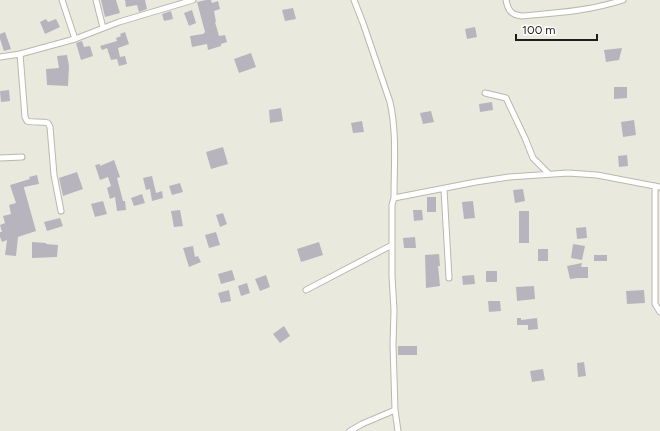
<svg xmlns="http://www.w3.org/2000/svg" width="660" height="431" viewBox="0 0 660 431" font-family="Figtree,sans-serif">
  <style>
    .building { fill: #b8b4bd }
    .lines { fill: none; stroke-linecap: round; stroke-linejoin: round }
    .street-casing { stroke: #b9b8ad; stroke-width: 7 }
    .street { stroke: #fff; stroke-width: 5 }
  </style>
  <rect width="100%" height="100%" fill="#eae9de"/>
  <path class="building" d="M101,0H116L120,13L105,17Z
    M125,0H145L147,9L139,12L137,5L126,7Z
    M206,0H211L212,3L218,1L220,9L214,11L216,22H215L219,36L225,35L227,42L221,44V46L208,50L207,44L192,47L190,36L203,34L205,32L197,2Z
    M293,8L296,19L285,21L282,10Z
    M192,10L196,23L189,26L184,13Z
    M171,11L173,19L164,21L162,14Z
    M46,19L48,22L56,19L60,27L45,34L40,22Z
    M475,27L477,37L467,39L465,29Z
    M5,32L11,49L4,51L0,39V34Z
    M125,32L129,44L118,48L120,57L125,56L127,64L119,66L117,59L111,60L107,48L102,50L100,46L117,41L116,38L121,36L120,34Z
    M82,41L84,47L90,46L93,56L81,60L76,43Z
    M622,48L619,60L606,62L604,50Z
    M251,53L256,67L239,73L234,59Z
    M67,55L69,66L68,86L47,85L46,69L59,68L57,56Z
    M614,87H627V98L614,99Z
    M9,90L10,101L1,102L0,91Z
    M492,102L493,110L480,112L479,104Z
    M281,108L283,121L270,123L269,110Z
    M431,111L434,122L423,124L420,113Z
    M634,120L636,135L623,137L621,122Z
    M362,121L364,132L353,133L351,123Z
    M223,147L228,164L211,169L206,152Z
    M627,155L628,166L619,167L618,156Z
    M114,160L120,177L117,178L123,201H125L126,210L117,211L115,197L110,199L107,188L111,186L108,177L100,180L95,165L100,164V166Z
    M77,172L83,189L63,196L59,178Z
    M37,175L39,184L24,187V188L36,231L18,237L16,256L5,255L7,240L2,242L0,237V232H2L0,225L5,223L3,216L11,214L9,205L16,203L10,185L30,179L29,177Z
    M152,176L156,193L162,191L163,198L152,201L150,189L146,190L143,178Z
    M180,183L183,192L172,195L169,186Z
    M523,189L525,201L515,203L513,190Z
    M142,194L145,203L134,206L131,198Z
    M427,197H436V212H427Z
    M103,201L107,214L95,217L91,204Z
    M473,201L475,218L464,219L462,202Z
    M180,210L183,226L174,227L171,211Z
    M413,210H422L423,220L414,221Z
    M519,211H529V243H519Z
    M223,213L227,224L220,227L216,215Z
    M60,218L63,226L47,231L44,222Z
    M586,227L587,238L577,239L576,228Z
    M216,232L220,245L209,248L205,235Z
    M415,237L416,248H404L403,238Z
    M32,242L46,243V244L58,245L57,257L32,258Z
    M319,242L323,255L301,262L297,249Z
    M573,244L585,246L582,260L571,258Z
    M193,246L195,257L198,256L201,262L189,267L183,248Z
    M538,249H548V261H538Z
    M439,254L440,266H438L440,286L426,288L425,255Z
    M594,255H607V261H594Z
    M582,263L581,267H588V278H578L570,279L567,266Z
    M232,270L235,280L221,284L218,274Z
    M486,271H497V282H486Z
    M266,275L270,287L260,291L255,279Z
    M474,275L475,284L463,285L462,276Z
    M247,283L250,293L241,296L238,286Z
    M534,286L535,299L517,301L516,287Z
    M229,290L231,301L221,303L218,293Z
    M644,290L645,303L627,304L626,291Z
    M488,301H500L501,311L489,312Z
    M517,318H521V320L537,318L538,329L528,330V325H517Z
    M284,326L290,336L280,343L273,334Z
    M398,346H417V355H398Z
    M584,362L586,376L578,377L577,363Z
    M543,369L545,380L532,382L530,371Z"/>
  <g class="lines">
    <g class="street-casing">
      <path id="street" d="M62,0L75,39
        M96,0L103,28
        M354,0L363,23L390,102C397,133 394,166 394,198L392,205V276L394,310L393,345L395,410L398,431
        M506,0C508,10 511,15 522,16C556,13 590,11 623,0
        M20,54L25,117L27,121C34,123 41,121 48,123L50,127L54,175L61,211
        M0,57L20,54L75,39L119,22L193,0
        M485,93L506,98L525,138L533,158L549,174
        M0,158L22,157
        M655,186V304L660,312
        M444,189L449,278
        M394,198L476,182L509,177L568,173L597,175L660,187
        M306,290L392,245
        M350,431L362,424L395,410"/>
    </g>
    <use href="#street" class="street"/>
  </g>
  <path d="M516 34v6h81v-6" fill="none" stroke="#1d1d19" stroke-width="2"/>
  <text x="522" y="34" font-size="12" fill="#1d1d19" stroke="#ffffff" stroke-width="3" paint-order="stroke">100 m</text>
</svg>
